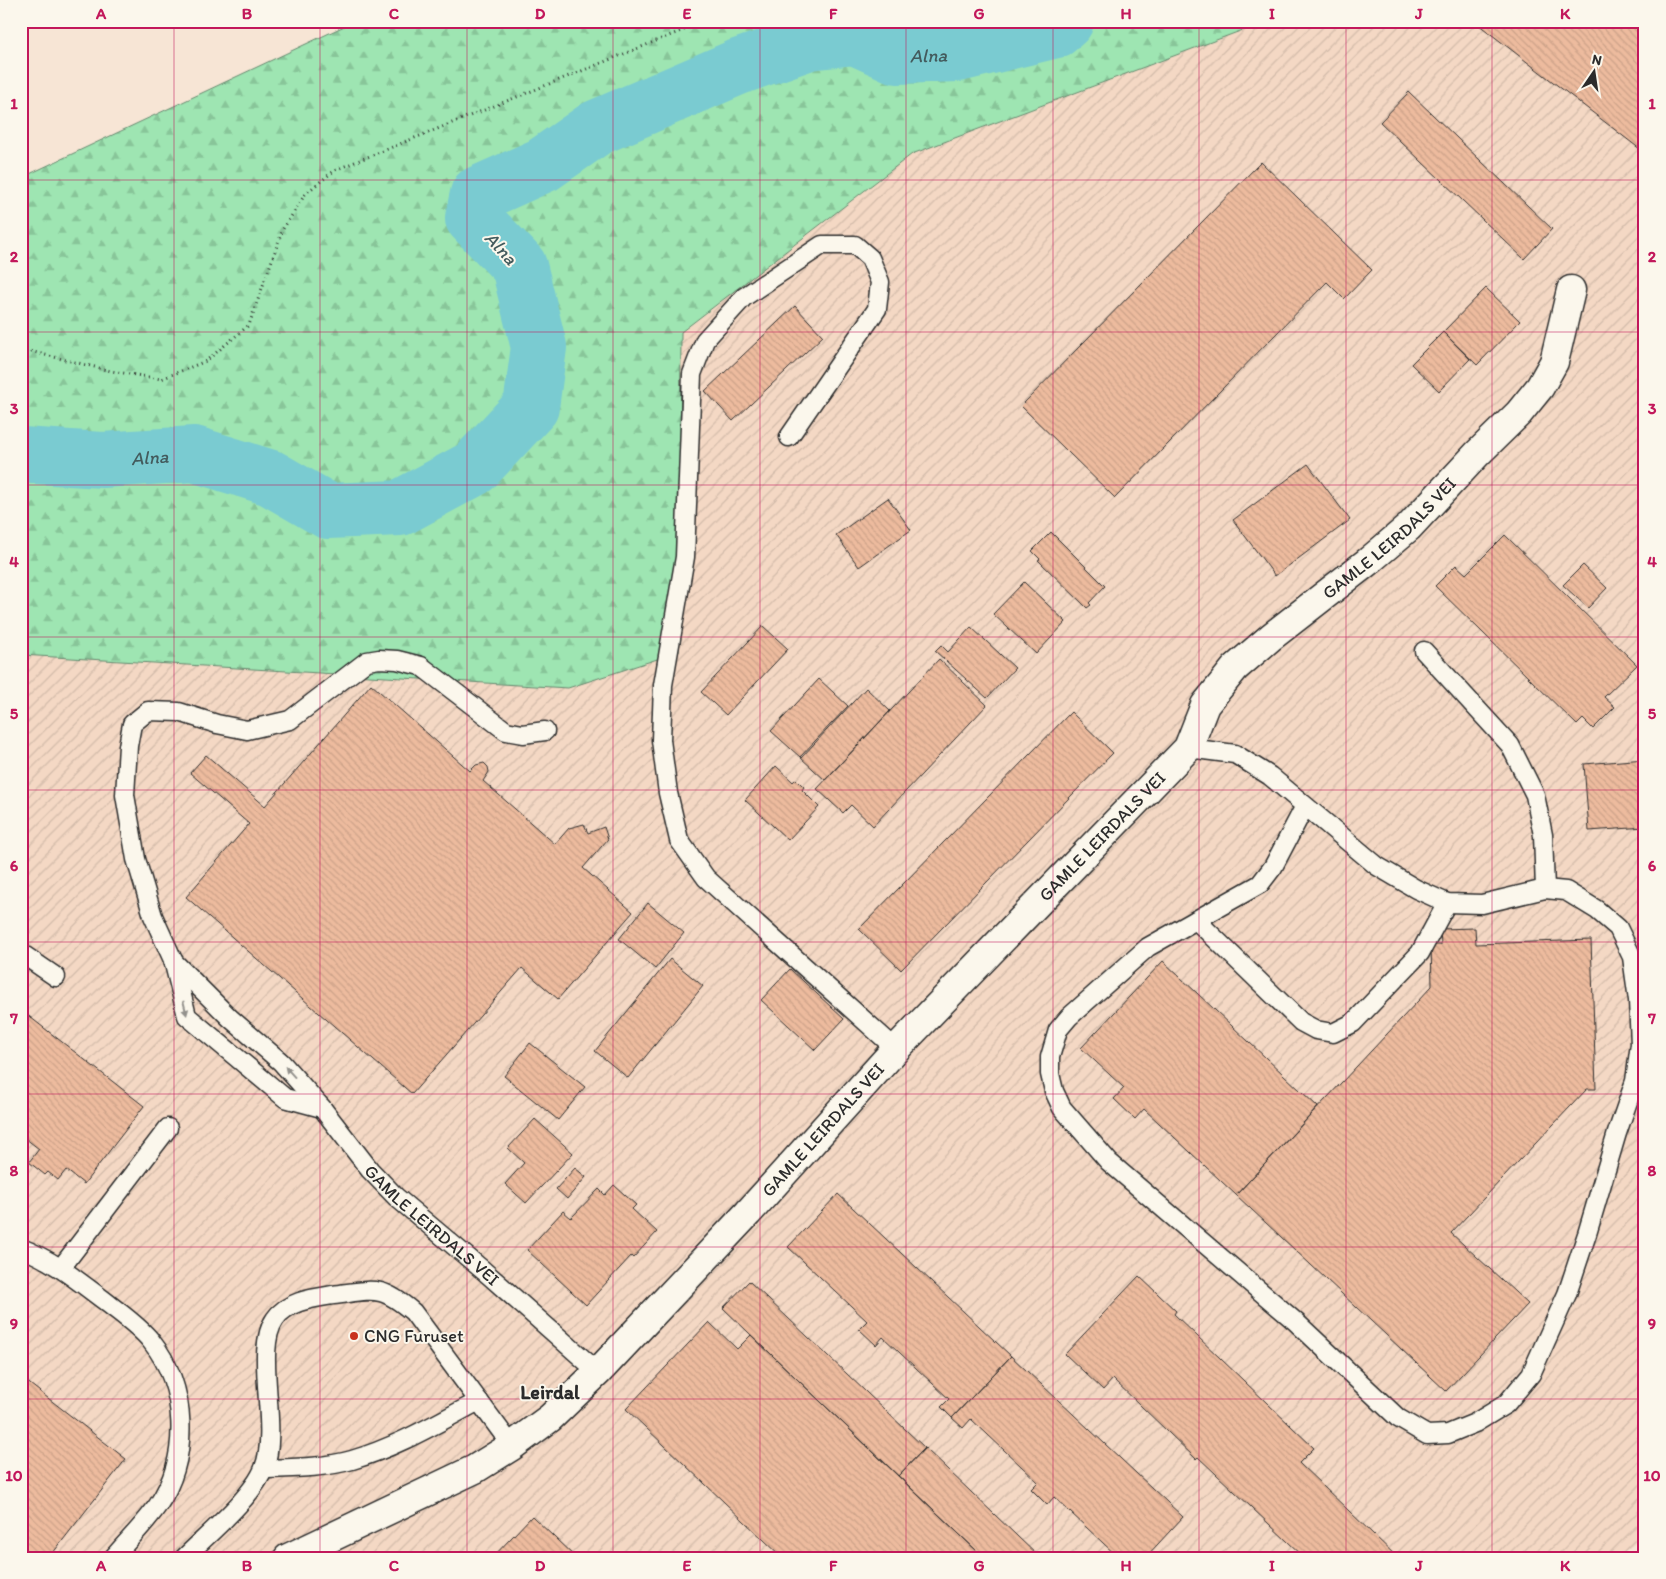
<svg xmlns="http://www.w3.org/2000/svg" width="1666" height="1579" viewBox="0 0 1666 1579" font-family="Itim,sans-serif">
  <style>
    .industrial { fill: url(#industrial-furrows) }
    .forest { fill: url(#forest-firs); stroke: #64886e }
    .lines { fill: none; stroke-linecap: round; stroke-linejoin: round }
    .river { stroke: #7acbd1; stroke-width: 56 }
    .building { fill: url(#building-back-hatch); stroke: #2b2b2b }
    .lane-casing { stroke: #2b2b2b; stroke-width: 21 }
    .street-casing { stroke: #2b2b2b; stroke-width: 31 }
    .path { stroke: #2b2b2b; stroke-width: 3; stroke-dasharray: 1 4; stroke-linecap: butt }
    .lane { stroke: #fbf7ec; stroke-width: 18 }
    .street { stroke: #fbf7ec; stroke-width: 28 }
    .oneway { fill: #93918c }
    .grid { fill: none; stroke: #c2185b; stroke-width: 1; stroke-opacity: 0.55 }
    .poi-dot { fill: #c8321e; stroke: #fbf7ec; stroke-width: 2 }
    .labels { text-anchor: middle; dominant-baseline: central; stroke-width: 4; stroke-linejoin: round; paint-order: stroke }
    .street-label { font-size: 18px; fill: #2b2b2b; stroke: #fbf7ec }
    .poi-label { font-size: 18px; fill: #2b2b2b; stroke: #fbf7ec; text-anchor: start }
    .water-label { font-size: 19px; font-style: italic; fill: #435b5d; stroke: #fbf7ec }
    .quarter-label { font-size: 20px; font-weight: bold; fill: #2b2b2b; stroke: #fbf7ec }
    .neatline { fill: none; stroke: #c2185b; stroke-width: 2 }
    .grid-label { font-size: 16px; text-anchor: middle; font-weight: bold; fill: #c2185b }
  </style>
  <defs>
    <pattern id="industrial-furrows" width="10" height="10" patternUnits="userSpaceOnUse" patternTransform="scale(1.25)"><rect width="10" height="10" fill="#f4d8c4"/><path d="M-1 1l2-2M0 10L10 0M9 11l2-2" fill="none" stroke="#d1baa9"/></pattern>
    <pattern id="forest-firs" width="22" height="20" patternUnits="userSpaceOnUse" patternTransform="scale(1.25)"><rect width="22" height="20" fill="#9ee5b2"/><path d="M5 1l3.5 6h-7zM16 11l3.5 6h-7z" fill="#88c599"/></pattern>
    <pattern id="building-back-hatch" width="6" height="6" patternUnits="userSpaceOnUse" patternTransform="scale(1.25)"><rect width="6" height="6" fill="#edbb9e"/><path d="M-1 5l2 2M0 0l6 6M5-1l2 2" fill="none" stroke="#cba188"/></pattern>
  </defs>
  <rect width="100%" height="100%" fill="#f7e5d5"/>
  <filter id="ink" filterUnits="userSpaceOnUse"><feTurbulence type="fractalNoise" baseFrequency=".02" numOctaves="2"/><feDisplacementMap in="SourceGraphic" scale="10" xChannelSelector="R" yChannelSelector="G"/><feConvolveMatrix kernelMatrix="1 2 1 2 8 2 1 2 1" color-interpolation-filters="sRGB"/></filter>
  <g filter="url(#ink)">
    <path class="industrial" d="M1267,21H1645V1536L1616,1558H21V655L567,688L678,652L681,332L912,154Z"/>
    <path class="forest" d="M355,21H1267L912,154L681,332L679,652L568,688L21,655V178Z"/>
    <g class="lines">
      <path class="river" id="s1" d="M21,455L103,460L194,454L271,478L328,511L400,508L474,468L531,407L539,347L519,266L473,218L478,194L543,165L596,128L738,67L809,42L855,37L897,56L958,54L1056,30L1066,21"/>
    </g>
    <path class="building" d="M1474,21H1645V153Z
      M1409,92L1552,229L1524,259L1380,122Z
      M1261,162L1372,270L1344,299L1327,282L1115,498L1021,406Z
      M1486,288L1520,321L1477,365L1443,332Z
      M795,306L823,336L733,421L705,391Z
      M1443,332L1470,359L1439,391L1411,364Z
      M1308,464L1350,520L1275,576L1233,520Z
      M888,498L911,530L859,567L836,535Z
      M1051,532L1105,586L1089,603L1091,605L1087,608L1038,560L1040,559L1032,551Z
      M1505,535L1637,665L1604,697L1615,707L1593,729L1583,719L1577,725L1435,586L1456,565L1466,574Z
      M1583,565L1607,588L1588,608L1563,585Z
      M1024,582L1066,622L1036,654L993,614Z
      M763,626L788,649L726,715L701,692Z
      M971,627L1015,668L987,698L935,651L941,645L948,652Z
      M939,659L987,705L873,826L851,805L843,813L817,789Z
      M819,679L848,706L800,757L771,731Z
      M371,684L470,771L476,765L484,763L488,767L489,772L483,781L555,844L569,828L584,824L588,833L604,827L608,839L583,868L633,912L558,999L522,968L412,1094L186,897L249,824L190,773L206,755L265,806Z
      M866,688L890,711L825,780L801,758Z
      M1071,712L1113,753L901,970L859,929Z
      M1645,759V827L1589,831L1584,764Z
      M776,766L793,782L796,779L804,787L802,790L819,807L788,840L745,800Z
      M648,903L684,933L655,969L619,939Z
      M1475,928L1476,944L1591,940L1596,1089H1587L1451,1233L1528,1304L1446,1391L1236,1195L1432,986L1431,945H1441L1440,929Z
      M670,959L703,986L628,1078L595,1051Z
      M1163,961L1318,1107L1236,1195L1144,1109L1135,1119L1114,1099L1124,1088L1081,1048Z
      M790,969L844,1019L815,1050L761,1000Z
      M21,1010L144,1106L84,1184L66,1170L58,1180L48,1172L45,1175L29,1162L39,1149L21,1135Z
      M530,1043L585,1087L558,1120L504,1076Z
      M535,1119L573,1153L526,1203L505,1184L524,1163L508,1148Z
      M575,1168L586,1177L567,1199L556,1189Z
      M614,1185L636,1205L632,1209L657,1232L633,1258L631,1256L586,1305L527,1250L563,1211L571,1218L599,1189L605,1195Z
      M838,1194L1011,1356L952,1418L941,1407L949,1399L883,1337L876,1345L859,1329L867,1321L788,1247Z
      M1139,1276L1176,1311L1174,1314L1314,1448L1299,1463L1398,1558H1305L1198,1457L1196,1459L1113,1379L1103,1390L1065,1354Z
      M749,1281L925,1448L898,1476L723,1308Z
      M709,1322L737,1349L751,1335L979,1553L974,1558H783L626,1409Z
      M1011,1356L1183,1517L1145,1558H1119L1054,1497L1047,1505L1031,1489L1038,1482L971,1419L963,1428L952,1418Z
      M21,1377L126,1459L49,1558H32L21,1550Z
      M925,1448L1040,1558H984L979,1553L898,1476Z
      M532,1516L576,1558H492Z
      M21,1550L32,1558H21Z"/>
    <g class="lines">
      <g class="lane-casing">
        <g id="lane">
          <path d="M789,437L877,309L880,282L870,258L855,245H822L744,297L705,340L692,374L685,557L663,685L661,740L668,793L679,840L706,878L896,1049"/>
          <path d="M1424,651L1510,745L1535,795L1543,835L1545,889"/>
          <path d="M1188,748L1235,754L1270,776L1377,866L1416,889L1447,903L1482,904L1545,889L1566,891L1597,910L1618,928L1632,957L1638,1000L1640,1044L1635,1081L1617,1133L1587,1234L1567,1294L1531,1374L1506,1404L1475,1423L1448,1434L1427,1435L1398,1418L1296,1322L1109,1162L1062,1108L1054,1091L1050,1074V1057L1058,1030L1069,1017L1148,947L1260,884L1273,867L1305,806"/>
          <path d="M1196,920L1301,1022L1316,1030L1333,1033L1353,1023L1420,953L1447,903"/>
          <path d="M21,953L56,977"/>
          <path id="s2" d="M173,961L230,1018L281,1062L322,1108L370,1170L396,1197L484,1271L598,1372"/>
          <path d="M322,1108L285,1098L187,1016L173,960L153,916L136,859L125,795L128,746L132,724L148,711L179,712L217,724L247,730L290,720L367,661L379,659L397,660L421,666L506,731L523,734L545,731"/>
          <path d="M21,1248C53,1260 78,1281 105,1301C121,1314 138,1325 151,1341C188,1387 190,1457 158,1505C145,1524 127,1541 113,1558"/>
          <path d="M61,1268L168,1128"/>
          <path d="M264,1469C294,1468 324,1468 352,1460C397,1447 437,1423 479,1401"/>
          <path d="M184,1558C207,1535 253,1497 264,1468C280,1428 253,1350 275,1319C287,1301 314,1298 333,1295C374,1290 380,1284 413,1312L512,1446"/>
        </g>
      </g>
      <g class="street-casing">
        <g id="street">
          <path id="s3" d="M288,1558L475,1469L512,1446L550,1418L598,1372L748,1213L896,1049L1188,748L1205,705L1235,668L1271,637L1370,560L1409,527L1477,454L1519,413L1540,387L1554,362L1571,290"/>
        </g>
      </g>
      <path class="path" d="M21,349L111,371L161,379L206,361L249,325L283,229L306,193L335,170L706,21"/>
      <use href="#lane" class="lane"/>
      <use href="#street" class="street"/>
    </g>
    <defs><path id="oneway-solid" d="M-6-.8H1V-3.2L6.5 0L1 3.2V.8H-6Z" transform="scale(1.25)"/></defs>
    <g class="oneway">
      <use href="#oneway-solid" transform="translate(185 1008) rotate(76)"/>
      <use href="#oneway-solid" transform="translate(290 1072) rotate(-132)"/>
    </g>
  </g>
  <path class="grid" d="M174,21V1558M320,21V1558M467,21V1558M613,21V1558M760,21V1558M906,21V1558M1053,21V1558M1199,21V1558M1346,21V1558M1492,21V1558M21,180H1645M21,332H1645M21,485H1645M21,637H1645M21,790H1645M21,942H1645M21,1094H1645M21,1247H1645M21,1399H1645"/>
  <circle class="poi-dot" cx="354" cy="1336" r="5"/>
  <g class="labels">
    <g class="street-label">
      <text stroke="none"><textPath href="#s3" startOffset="1519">GAMLE LEIRDALS VEI</textPath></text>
      <text stroke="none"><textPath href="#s3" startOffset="1100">GAMLE LEIRDALS VEI</textPath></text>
      <text stroke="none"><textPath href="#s3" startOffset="695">GAMLE LEIRDALS VEI</textPath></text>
      <text stroke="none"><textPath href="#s2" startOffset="371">GAMLE LEIRDALS VEI</textPath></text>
    </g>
    <g class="poi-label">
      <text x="364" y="1336">CNG Furuset</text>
    </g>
    <g class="water-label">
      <text stroke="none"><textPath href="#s1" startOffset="1284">Alna</textPath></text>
      <text transform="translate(501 248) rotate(47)">Alna</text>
      <text stroke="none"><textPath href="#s1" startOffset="129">Alna</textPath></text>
    </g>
    <g class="quarter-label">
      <text x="550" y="1392">Leirdal</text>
    </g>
  </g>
  <rect width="1666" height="1579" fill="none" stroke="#fbf7ec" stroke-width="55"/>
  <g transform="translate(1594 72) rotate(13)" stroke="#fbf7ec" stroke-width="4" paint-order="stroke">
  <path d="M0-4L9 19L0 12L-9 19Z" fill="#2b2b2b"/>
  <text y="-8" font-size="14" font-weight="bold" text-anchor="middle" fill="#2b2b2b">N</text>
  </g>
  <rect x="28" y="28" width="1610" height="1524" class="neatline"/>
  <g class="grid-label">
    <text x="101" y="19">A</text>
    <text x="247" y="19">B</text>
    <text x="394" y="19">C</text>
    <text x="540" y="19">D</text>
    <text x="687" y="19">E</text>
    <text x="833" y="19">F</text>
    <text x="979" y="19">G</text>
    <text x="1126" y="19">H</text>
    <text x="1272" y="19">I</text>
    <text x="1419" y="19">J</text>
    <text x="1565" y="19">K</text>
    <text x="14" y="109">1</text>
    <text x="1652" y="109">1</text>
    <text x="14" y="262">2</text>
    <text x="1652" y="262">2</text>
    <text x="14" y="414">3</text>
    <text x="1652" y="414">3</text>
    <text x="14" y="567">4</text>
    <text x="1652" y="567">4</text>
    <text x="14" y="719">5</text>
    <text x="1652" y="719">5</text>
    <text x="14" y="871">6</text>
    <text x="1652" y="871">6</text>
    <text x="14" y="1024">7</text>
    <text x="1652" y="1024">7</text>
    <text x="14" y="1176">8</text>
    <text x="1652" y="1176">8</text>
    <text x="14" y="1329">9</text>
    <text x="1652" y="1329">9</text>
    <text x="14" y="1481">10</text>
    <text x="1652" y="1481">10</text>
    <text x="101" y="1571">A</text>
    <text x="247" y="1571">B</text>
    <text x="394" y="1571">C</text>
    <text x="540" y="1571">D</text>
    <text x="687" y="1571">E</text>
    <text x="833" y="1571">F</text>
    <text x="979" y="1571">G</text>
    <text x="1126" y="1571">H</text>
    <text x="1272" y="1571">I</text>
    <text x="1419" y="1571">J</text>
    <text x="1565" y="1571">K</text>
  </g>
</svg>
